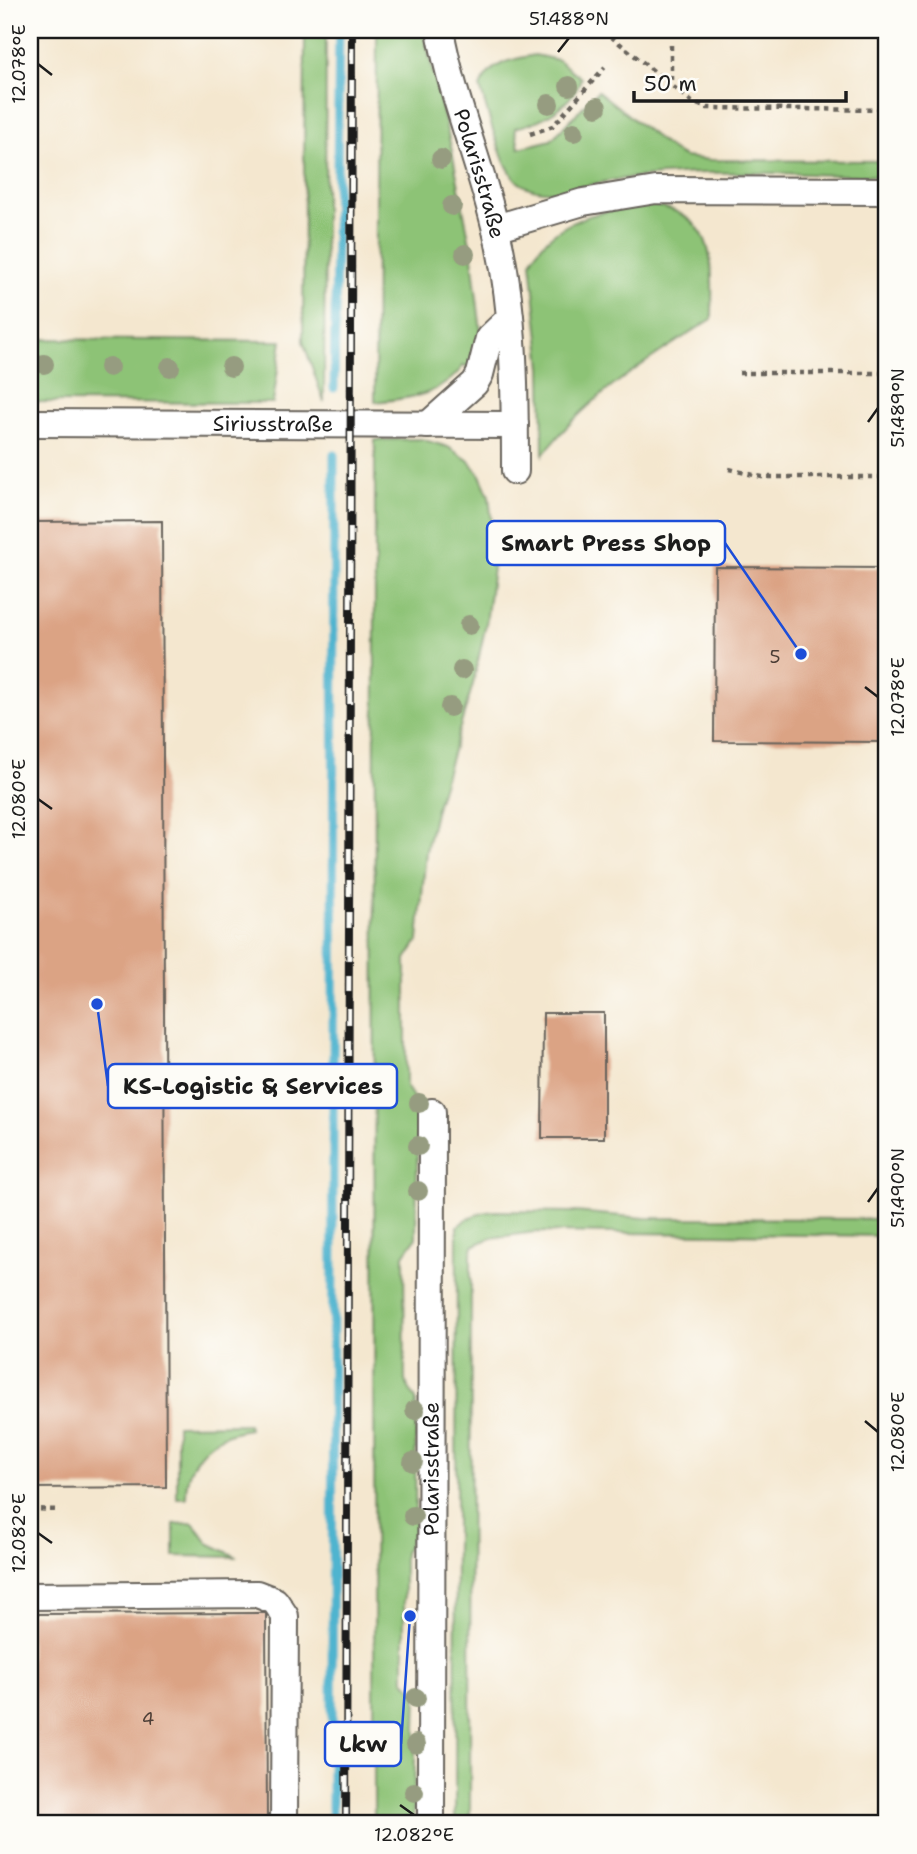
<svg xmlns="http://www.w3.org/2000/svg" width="917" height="1854" viewBox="0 0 917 1854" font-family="'Shantell Sans',sans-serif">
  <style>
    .green { fill: #8dc376; stroke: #547049; stroke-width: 2 }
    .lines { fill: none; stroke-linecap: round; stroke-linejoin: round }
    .stream { stroke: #50b4cf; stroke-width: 9 }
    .building { fill: #dba384 }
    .minor-casing { stroke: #68635b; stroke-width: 30 }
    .path { stroke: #68635b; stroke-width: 4.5; stroke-dasharray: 5 5; stroke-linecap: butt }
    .minor { stroke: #fff; stroke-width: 26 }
    .rail-casing { stroke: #1c1c1c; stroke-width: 8 }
    .rail { stroke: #fdfcf7; stroke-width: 5; stroke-dasharray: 16; stroke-linecap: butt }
    .tree { fill: #969c80 }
    .ticks { fill: none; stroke: #1c1c1c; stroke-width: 2.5 }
    .labels { text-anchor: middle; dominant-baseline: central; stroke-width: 5; stroke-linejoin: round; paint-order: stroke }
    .number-label { font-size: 18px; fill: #4c3e36 }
    .street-label { font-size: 21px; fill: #1c1c1c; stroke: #fdfcf7 }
    .leader { fill: none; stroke: #1d4ed8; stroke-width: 2.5 }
    .callout-dot { fill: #1d4ed8; stroke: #fdfcf7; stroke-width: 2.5 }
    .callout { fill: #fdfcf7; stroke: #1d4ed8; stroke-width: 2.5 }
    .callout-label { font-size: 23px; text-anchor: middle; font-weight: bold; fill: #1c1c1c }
    .neatline { fill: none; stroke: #1c1c1c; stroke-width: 2.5 }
    .ticks-label { font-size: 18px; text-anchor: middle; fill: #1c1c1c }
  </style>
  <rect width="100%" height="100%" fill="#fdfcf7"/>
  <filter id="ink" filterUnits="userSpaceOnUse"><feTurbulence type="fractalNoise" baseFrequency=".0143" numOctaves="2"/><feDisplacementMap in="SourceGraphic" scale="14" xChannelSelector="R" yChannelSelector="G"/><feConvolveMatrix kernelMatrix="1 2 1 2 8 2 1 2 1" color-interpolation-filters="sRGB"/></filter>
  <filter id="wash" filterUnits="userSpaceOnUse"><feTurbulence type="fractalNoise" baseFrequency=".00686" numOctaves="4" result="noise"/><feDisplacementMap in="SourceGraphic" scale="28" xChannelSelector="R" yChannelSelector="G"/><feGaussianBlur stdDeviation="1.57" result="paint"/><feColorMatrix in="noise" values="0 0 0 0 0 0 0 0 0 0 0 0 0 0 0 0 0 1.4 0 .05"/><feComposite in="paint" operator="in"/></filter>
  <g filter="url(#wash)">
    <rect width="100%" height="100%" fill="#f4e7cf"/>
    <path class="green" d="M305,30H326L324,402L303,341Z
      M377,30H423L452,151L471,249L481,332L471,370L464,365C441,396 412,398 375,402Z
      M535,55L558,60L581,78C572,106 542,122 515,128L519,148L551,140L598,91L673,151L684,157L711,160L887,161V176C797,175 704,167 614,180C586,184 548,201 521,184C502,172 487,109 480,87C489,63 512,59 535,55Z
      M652,205C719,215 712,265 712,319C651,358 587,396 543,455L542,368L531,262C551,218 609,208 652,205Z
      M30,339L282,341L273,403L30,402Z
      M421,439L448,447L468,460L480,475L489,496L495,551L486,624L473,684L437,804L426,851L418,941L406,959V1086L418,1105L416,1238L404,1255L405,1381L416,1400L415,1530L404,1553V1679L417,1695L413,1824H374L375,440Z
      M497,1211L575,1212L645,1218L887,1219V1236L536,1232L490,1238L473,1246L471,1253L470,1824H455L457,1227C470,1215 480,1212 497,1211Z
      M248,1424L249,1429C211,1434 185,1460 186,1498H177V1425Z
      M193,1523L208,1543L237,1557L174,1556V1524Z"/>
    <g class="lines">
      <path class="stream" d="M334,388L339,30
        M332,1824L334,455"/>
    </g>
    <g id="blocks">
      <path class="building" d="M162,521L166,1487L30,1488V522Z
        M715,567L887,568V742L714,741Z
        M543,1013H604V1138H542Z
        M266,1613L267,1824H30V1614Z"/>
    </g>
  </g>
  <g filter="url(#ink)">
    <use href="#blocks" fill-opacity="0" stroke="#68635b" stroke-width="2"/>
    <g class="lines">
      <g class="minor-casing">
        <g id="minor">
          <path id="s1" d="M440,30C452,97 479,160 495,226C515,306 515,389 515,471"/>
          <path d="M496,228L583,202L656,190L887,191"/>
          <path id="s2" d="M30,423L515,425"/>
          <path d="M428,425L475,383L480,374L489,338L510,318"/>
          <path d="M30,1596L257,1594L275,1601L285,1616L284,1824"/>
          <path id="s3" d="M431,1824L432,1112"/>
        </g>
      </g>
      <path class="path" d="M603,30L692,102L707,108L887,110
        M671,45V85
        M530,134L553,126L605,67
        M739,373H887
        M729,469L762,477H887
        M30,1509L59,1510"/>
      <use href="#minor" class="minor"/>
      <g class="rail-casing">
        <path id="rail" d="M346,1824L352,30"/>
      </g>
      <use href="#rail" class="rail"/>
    </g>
    <g class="tree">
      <circle cx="569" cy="86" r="10"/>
      <circle cx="549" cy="104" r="10"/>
      <circle cx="597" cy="107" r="10"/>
      <circle cx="574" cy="132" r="10"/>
      <circle cx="441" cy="159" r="10"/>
      <circle cx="452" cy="206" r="10"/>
      <circle cx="465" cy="254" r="10"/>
      <circle cx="44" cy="364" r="10"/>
      <circle cx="109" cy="367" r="10"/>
      <circle cx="170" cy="367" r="10"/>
      <circle cx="231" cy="367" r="10"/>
      <circle cx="469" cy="625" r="10"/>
      <circle cx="462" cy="670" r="10"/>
      <circle cx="450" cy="707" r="10"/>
      <circle cx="419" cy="1103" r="10"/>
      <circle cx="418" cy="1146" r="10"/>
      <circle cx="418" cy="1191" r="10"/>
      <circle cx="415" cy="1410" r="10"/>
      <circle cx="413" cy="1462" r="10"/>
      <circle cx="413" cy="1516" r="10"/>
      <circle cx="416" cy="1698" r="10"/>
      <circle cx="416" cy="1744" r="10"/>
      <circle cx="414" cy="1792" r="10"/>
    </g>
  </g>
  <path class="ticks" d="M558,52L569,38M38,64L52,75M868,422L878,408M865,687L878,697M38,799L52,809M868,1202L878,1188M865,1421L878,1432M38,1533L52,1543M400,1805L414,1815"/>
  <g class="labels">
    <g class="number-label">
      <text x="775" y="657">5</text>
      <text x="148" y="1719">4</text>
    </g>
    <g class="street-label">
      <text stroke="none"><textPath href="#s1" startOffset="149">Polarisstraße</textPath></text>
      <text stroke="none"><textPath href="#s2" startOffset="243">Siriusstraße</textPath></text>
      <text stroke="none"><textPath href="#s3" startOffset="355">Polarisstraße</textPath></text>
    </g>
  </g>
  <path class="leader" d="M801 654L725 543M97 1004L108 1086M410 1616L401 1744"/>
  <g class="callout-dot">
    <circle cx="801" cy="654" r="7"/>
    <circle cx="97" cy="1004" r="7"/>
    <circle cx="410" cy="1616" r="7"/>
  </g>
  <g class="callout">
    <rect x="487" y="521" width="238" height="44" rx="7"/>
    <rect x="108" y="1064" width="289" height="44" rx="7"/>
    <rect x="325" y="1722" width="76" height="44" rx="7"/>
  </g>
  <g class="callout-label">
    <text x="606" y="551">Smart Press Shop</text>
    <text x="253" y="1094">KS-Logistic &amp; Services</text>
    <text x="363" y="1752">Lkw</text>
  </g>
  <rect width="917" height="1854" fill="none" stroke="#fdfcf7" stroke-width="77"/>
  <path d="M634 91v10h212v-10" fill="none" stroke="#1c1c1c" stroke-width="3.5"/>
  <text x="644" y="91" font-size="21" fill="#1c1c1c" stroke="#fdfcf7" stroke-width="5" paint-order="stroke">50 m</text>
  <rect x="38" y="38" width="840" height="1777" class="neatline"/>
  <g class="ticks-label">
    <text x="569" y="25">51.488°N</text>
    <text transform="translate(19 64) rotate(-90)" y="6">12.078°E</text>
    <text transform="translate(898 408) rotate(-90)" y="6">51.489°N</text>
    <text transform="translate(898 697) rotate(-90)" y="6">12.078°E</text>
    <text transform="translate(19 799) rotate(-90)" y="6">12.080°E</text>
    <text transform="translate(898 1188) rotate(-90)" y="6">51.490°N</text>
    <text transform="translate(898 1432) rotate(-90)" y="6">12.080°E</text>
    <text transform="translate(19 1533) rotate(-90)" y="6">12.082°E</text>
    <text x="414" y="1841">12.082°E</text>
  </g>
</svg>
